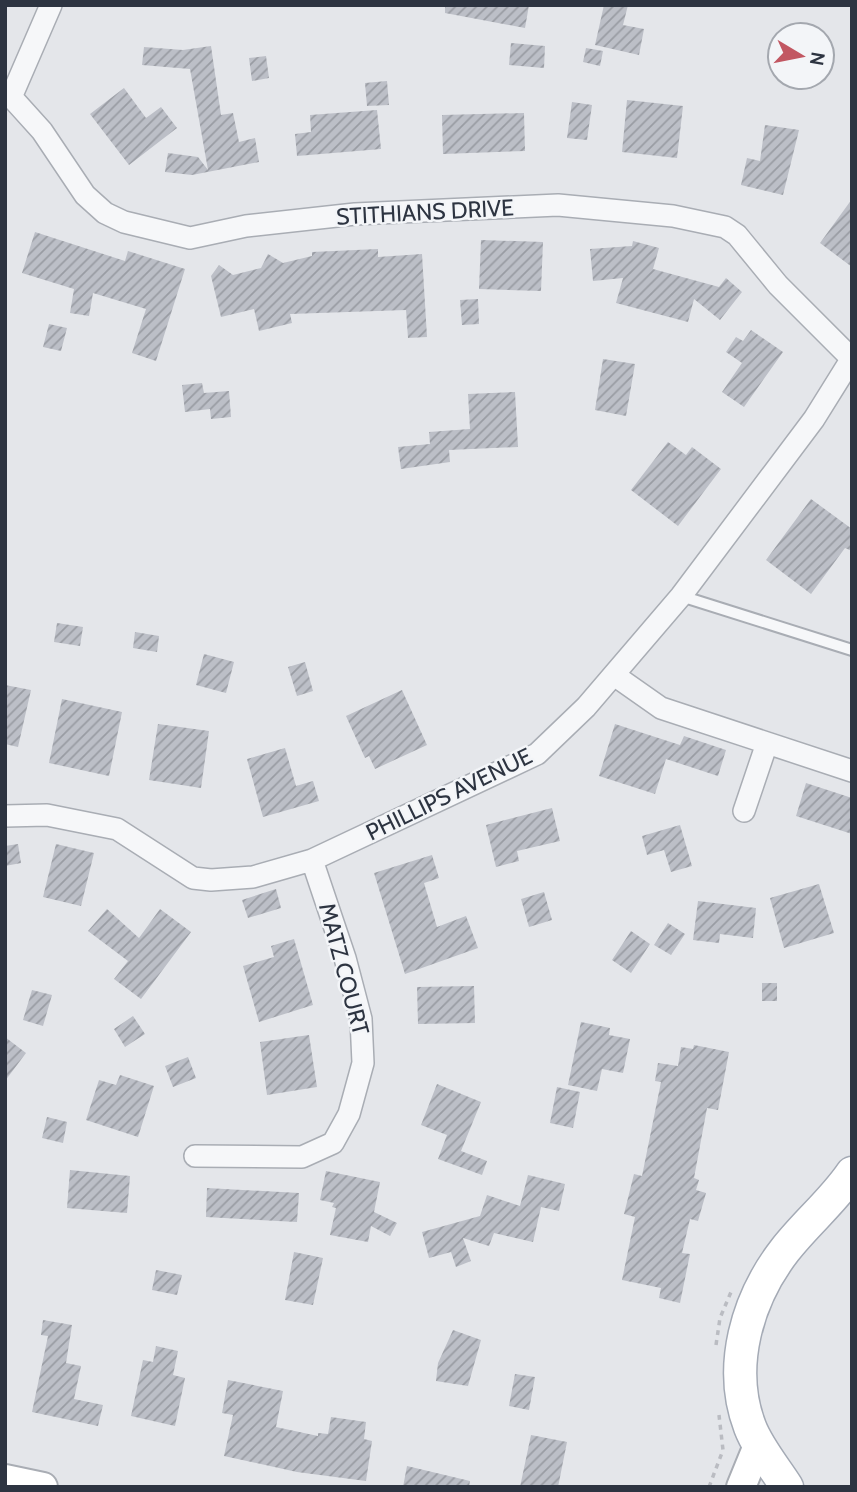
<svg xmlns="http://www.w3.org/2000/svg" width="857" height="1492" viewBox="0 0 857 1492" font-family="Cabin,sans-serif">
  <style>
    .building { fill: url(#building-hatch) }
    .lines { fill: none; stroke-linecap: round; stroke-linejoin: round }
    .lane-casing { stroke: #a9adb4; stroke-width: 14 }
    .street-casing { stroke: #a9adb4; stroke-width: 24 }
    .secondary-casing { stroke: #a9adb4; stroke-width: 32 }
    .primary-casing { stroke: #a4aab5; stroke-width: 35 }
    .path { stroke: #babcc2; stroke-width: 3.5; stroke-dasharray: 5 5; stroke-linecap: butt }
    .lane { stroke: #f6f7f9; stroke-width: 10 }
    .street { stroke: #f6f7f9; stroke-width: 21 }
    .secondary { stroke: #fff; stroke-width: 28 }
    .primary { stroke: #fff; stroke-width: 32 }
    .labels { text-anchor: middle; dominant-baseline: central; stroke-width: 5; stroke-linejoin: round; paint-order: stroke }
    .street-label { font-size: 23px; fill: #2d3441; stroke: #f3f5f8 }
  </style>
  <defs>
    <pattern id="building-hatch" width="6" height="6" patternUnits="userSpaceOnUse" patternTransform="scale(1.75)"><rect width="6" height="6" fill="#bcbfc7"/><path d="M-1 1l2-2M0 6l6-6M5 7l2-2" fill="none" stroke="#999ca3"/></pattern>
  </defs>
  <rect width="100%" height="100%" fill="#e4e6ea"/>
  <path class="building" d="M445,5H529L525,28L445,13Z
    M604,5H628L623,25L644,29L639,55L595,45Z
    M511,43L545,46L544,68L509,65Z
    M211,46L221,115L233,113L239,142L255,138L259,162L192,175L165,172L168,153L198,157L208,170L190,69L142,65L144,47L183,50Z
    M586,48L603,51L600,66L583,62Z
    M266,56L269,78L252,81L249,58Z
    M387,81L389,105L367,106L365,83Z
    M124,88L146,118L161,107L177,128L129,165L90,114Z
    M627,100L683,106L677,158L622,152Z
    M572,102L592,105L587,140L567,138Z
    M377,110L381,149L297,156L295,134L311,132L310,115Z
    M524,113L525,151L443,154L442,115Z
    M765,125L799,130L783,195L741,185L747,158L760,161Z
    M852,199V267L820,243Z
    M35,232L125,261L128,251L185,269L156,361L132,353L146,309L93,293L89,316L70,313L74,289L22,273Z
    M481,240L543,242L541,291L479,289Z
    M633,241L659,248L653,269L719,287L726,278L742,292L720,320L694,299L688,322L616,303L623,278L593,281L590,249L632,246Z
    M378,249V257L422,254L427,337L408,338L406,310L290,314L292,323L259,331L254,309L221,317L211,276L219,265L233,275L261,268L268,254L283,263L312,256V252Z
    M478,299L479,324L462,325L460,300Z
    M49,324L67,328L61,351L43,347Z
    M751,330L783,352L744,407L722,392L742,363L726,352L736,337L743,341Z
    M603,359L635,364L626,416L595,410Z
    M202,383L204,393L229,391L231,417L211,419L210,409L185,412L182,385Z
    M515,392L518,447L449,450L450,462L401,469L398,447L430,444L429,432L470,429L468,394Z
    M668,442L686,455L692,447L721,469L678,526L631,490Z
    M811,499L852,529V551L845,548L811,594L766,560Z
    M57,623L83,627L80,646L54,642Z
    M135,632L159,636L157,652L133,648Z
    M204,654L234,662L226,693L196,685Z
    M305,662L313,691L297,696L288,667Z
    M5,685L31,690L18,747L5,744Z
    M402,690L427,745L375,769L369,756L365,758L346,716Z
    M62,699L122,712L109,776L49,763Z
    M158,724L209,731L201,788L149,780Z
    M615,724L680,745L684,736L726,750L718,776L666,759L655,794L599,776Z
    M285,748L296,786L313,781L319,801L263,817L247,759Z
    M806,783L852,798V834L796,816Z
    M552,808L560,841L517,851L519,861L496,867L486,825Z
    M680,825L692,866L671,872L664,850L647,855L642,836Z
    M18,844L21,863L5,866V846Z
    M56,844L94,853L81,906L43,897Z
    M432,855L439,878L424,883L437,927L466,916L478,948L405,974L374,873Z
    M819,884L834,933L784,948L770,898Z
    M276,889L281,908L248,918L242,900Z
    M544,892L552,920L529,927L521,899Z
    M698,901L756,908L753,938L720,934L719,943L693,940Z
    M107,909L139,938L160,909L191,932L141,999L114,979L128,961L88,931Z
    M668,923L685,934L671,955L654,945Z
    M631,931L650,944L631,973L612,960Z
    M294,939L313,1005L259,1022L243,966L274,957L271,946Z
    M762,983H777V1001H762Z
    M474,986L475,1023L418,1024L417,987Z
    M32,990L52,995L43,1026L23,1020Z
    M133,1016L145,1034L125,1047L114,1029Z
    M581,1022L610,1028L609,1035L630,1039L623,1073L602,1069L597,1091L568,1085Z
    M309,1035L317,1087L267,1095L260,1042Z
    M5,1037L26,1053L5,1081Z
    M694,1045L729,1052L718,1110L707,1108L694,1178L699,1180L696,1190L706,1193L698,1221L690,1219L682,1253L690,1254L680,1303L659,1298L661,1288L622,1280L635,1217L624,1214L634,1174L642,1176L661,1082L655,1081L658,1063L678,1066L681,1047L693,1049Z
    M188,1057L196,1078L173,1087L165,1066Z
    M120,1075L154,1086L138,1137L86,1120L99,1080L116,1085Z
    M437,1084L481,1102L461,1151L487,1161L482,1175L438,1159L447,1135L421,1125Z
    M557,1087L580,1092L573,1128L550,1123Z
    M47,1117L67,1122L63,1143L42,1138Z
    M70,1170L130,1176L127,1213L67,1208Z
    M326,1171L380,1182L374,1212L397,1223L390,1236L371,1226L368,1242L330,1235L336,1208L332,1207L334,1203L320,1200Z
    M528,1175L565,1184L559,1211L541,1207L533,1242L494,1233L489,1246L463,1238L471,1261L456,1267L451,1252L429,1258L422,1232L480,1216L487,1195L520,1206Z
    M207,1188L299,1193L297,1222L206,1217Z
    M294,1252L323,1258L313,1305L285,1300Z
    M156,1270L182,1275L177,1295L152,1290Z
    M43,1320L72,1325L66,1363L81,1366L74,1399L103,1405L98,1426L32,1412L48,1336L41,1335Z
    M453,1330L481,1340L468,1386L436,1381L438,1363Z
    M156,1346L178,1351L173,1375L185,1378L175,1426L131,1416L143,1360L153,1362Z
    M515,1374L535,1377L529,1410L509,1406Z
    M228,1380L283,1391L276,1427L318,1436V1433L328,1434L331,1417L366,1422L364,1439L372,1441L366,1481L297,1472L224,1456L233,1415L222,1413Z
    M531,1435L567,1442L558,1487H520Z
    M407,1466L470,1481L469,1487H403Z"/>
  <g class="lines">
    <g class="lane-casing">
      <path id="lane" d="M681,596L852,650"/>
    </g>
    <g class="street-casing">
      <path id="street" d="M5,90L42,131L85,195L105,213L124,222L190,238L246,226L355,214L558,205L673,216L725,227L737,235L778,285L851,358
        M12,95L51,5
        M614,675L661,708L852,771
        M744,811L767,743
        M5,816L47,815L117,829L193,878L211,880L253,877L312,860L537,754L586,707L681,596L814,419L852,358
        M195,1156L302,1157L333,1143L349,1114L363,1063L361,1019L345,958L312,860"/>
    </g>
    <g class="secondary-casing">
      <path id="secondary" d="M5,1479L43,1487
        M741,1487L759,1443"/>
    </g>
    <g class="primary-casing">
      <path id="primary" d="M787,1487C775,1468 758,1448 750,1427C727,1367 747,1299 785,1250C806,1223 833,1201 852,1173"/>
    </g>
    <path class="path" d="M716,1345L720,1318L731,1292
      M709,1487L723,1450L719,1415"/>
    <use href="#lane" class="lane"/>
    <use href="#street" class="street"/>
    <use href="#secondary" class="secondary"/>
    <use href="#primary" class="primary"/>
  </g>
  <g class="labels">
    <g class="street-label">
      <text transform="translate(425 212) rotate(-3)">STITHIANS DRIVE</text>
      <text transform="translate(449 794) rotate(-26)">PHILLIPS AVENUE</text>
      <text transform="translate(344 969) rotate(75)">MATZ COURT</text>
    </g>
  </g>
  <rect width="857" height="1492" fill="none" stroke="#2d3441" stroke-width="14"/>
  <g transform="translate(801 56) rotate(100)"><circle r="33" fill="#f3f5f8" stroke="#a4a8af" stroke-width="2"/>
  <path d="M0-5L12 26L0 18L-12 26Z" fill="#c25762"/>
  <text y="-10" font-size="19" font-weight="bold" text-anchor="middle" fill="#2d3441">N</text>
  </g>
</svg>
